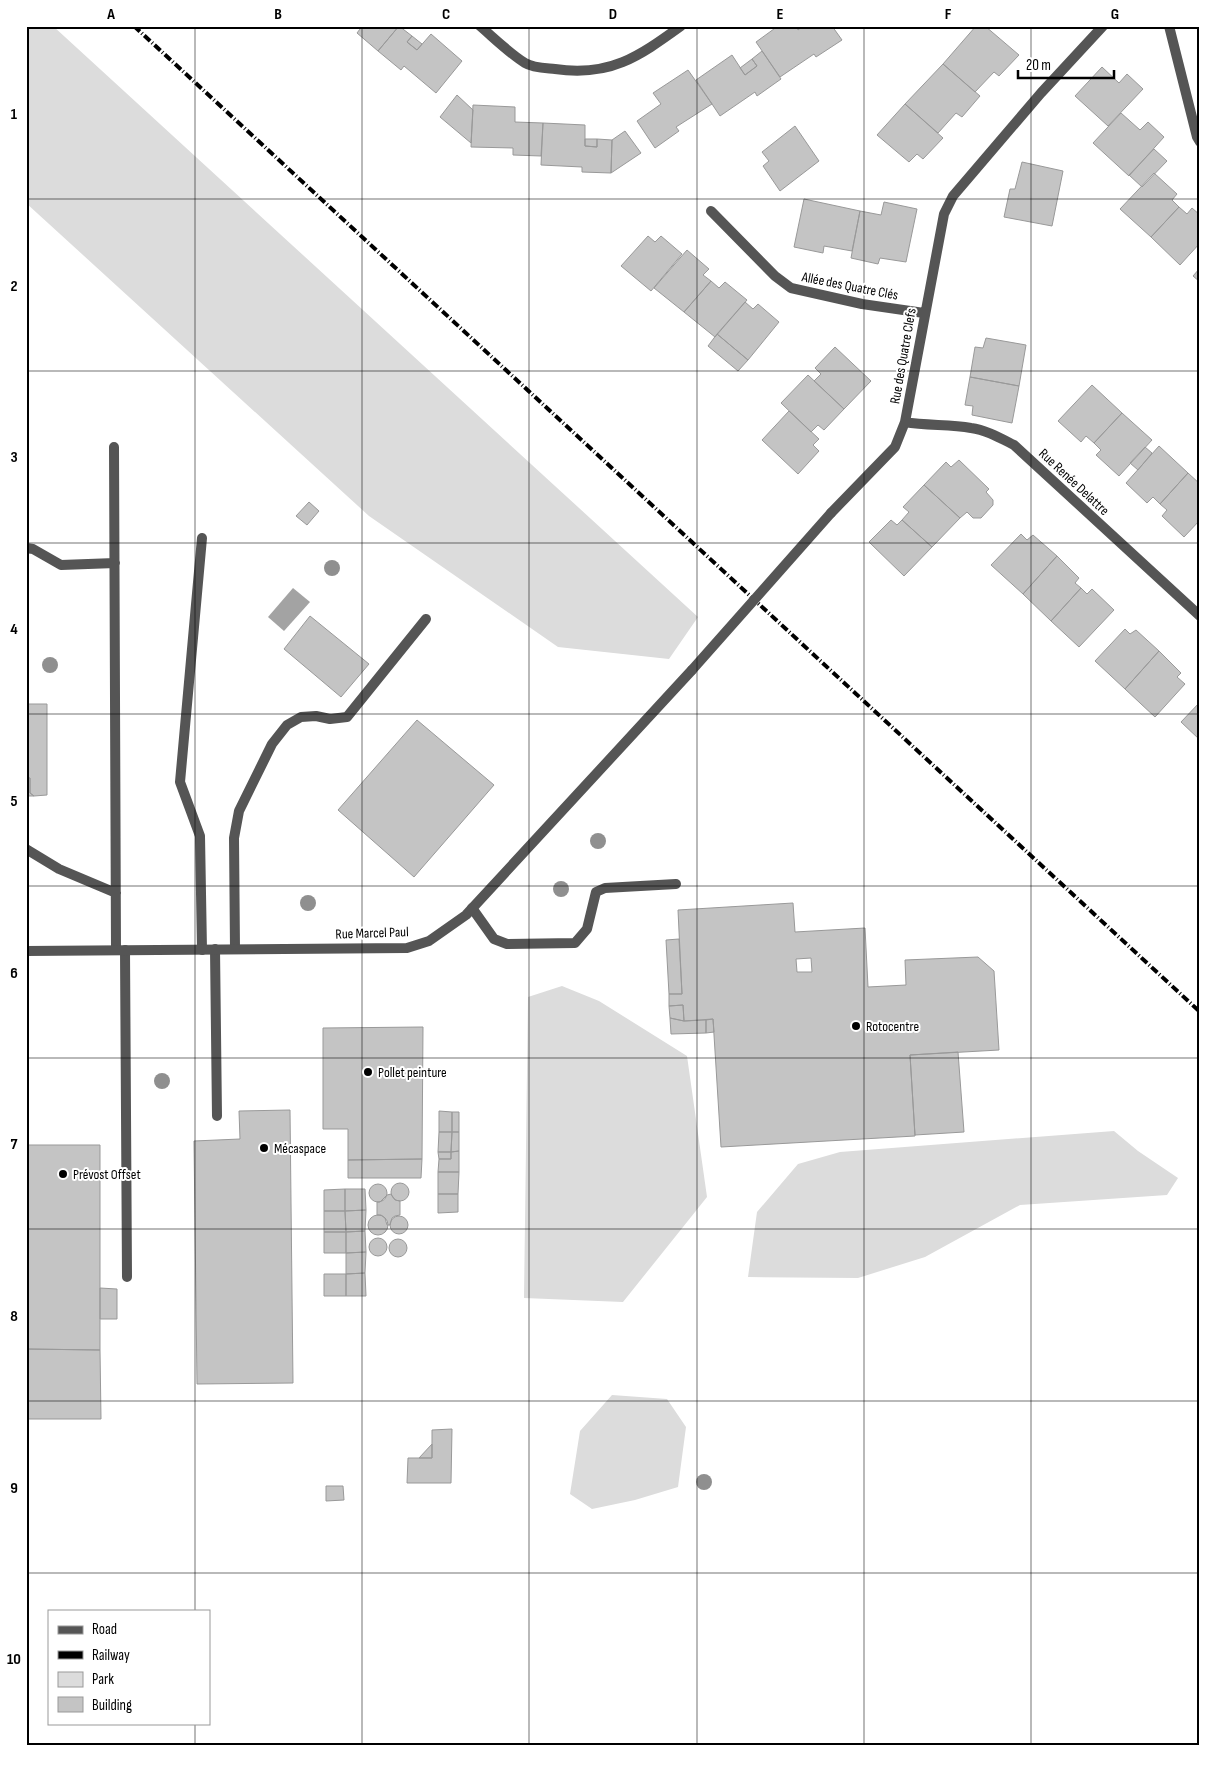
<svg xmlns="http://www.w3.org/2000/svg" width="1226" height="1772" viewBox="0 0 1226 1772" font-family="'Sofia Sans Condensed',sans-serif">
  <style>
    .green { fill: #dcdcdc }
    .water { fill: #a3a3a3 }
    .building { fill: #c4c4c4; stroke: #999; fill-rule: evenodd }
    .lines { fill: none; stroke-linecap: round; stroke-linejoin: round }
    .lane { stroke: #555; stroke-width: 10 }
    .street { stroke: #555; stroke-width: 10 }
    .rail { stroke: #000; stroke-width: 4; stroke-dasharray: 8 2.5 1 2.5; stroke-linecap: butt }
    .street-bridge { stroke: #555; stroke-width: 10 }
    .tree { fill: #8f8f8f }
    .grid { fill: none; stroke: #000; stroke-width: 1; stroke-opacity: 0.55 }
    .poi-dot { fill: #000; stroke: #fff; stroke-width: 2 }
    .labels { text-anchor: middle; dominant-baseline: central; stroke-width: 4; stroke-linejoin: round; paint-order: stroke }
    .street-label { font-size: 14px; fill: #000; stroke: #fff }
    .poi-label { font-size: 14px; fill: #000; stroke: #fff; text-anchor: start }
    .neatline { fill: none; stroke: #000; stroke-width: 2 }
    .grid-label { font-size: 16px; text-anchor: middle; font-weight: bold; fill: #000 }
  </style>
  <rect width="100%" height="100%" fill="#fff"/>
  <path class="green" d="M26,26H53L698,617L669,659L558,647L369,516L26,203Z
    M562,986L599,1001L687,1056L707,1197L623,1302L524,1298L528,997Z
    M1114,1131L1138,1151L1178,1178L1167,1195L1020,1205L925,1257L858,1278L748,1277L757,1212L798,1164L840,1152Z
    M612,1395L667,1399L686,1427L678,1487L635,1500L592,1509L570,1494L580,1431Z"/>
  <path class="water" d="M293,588L310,602L284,631L268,617Z"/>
  <path class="building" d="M357,26H399L378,51L357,33L360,29Z
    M399,26L412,36L407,42L417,50L431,34L462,61L436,93L404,66L401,70L378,51Z
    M778,26H796L798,30L803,26H832L842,40L816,57L814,54L780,77L756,42Z
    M976,26H985L1019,55L999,76L994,72L975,92L943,64Z
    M412,36L422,44L417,50L407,42Z
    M762,51L781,79L757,96L755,92L720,116L696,80L732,55L745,75L757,66L752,59Z
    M752,59L757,66L745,75L740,68Z
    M943,64L980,96L962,117L956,113L938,133L905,104Z
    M1102,67L1119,83L1127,74L1143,89L1108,126L1075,96Z
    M688,70L712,104L676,127L679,131L655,148L637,121L661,104L653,93Z
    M457,95L473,110L471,143L440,117Z
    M905,104L943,138L923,159L917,154L909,162L877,135Z
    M473,105L515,107V122L543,123L541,156L513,155V148L471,147Z
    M1121,113L1140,130L1148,122L1164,137L1129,176L1093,143Z
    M543,123L585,125V146L597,147V139L612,140L611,173L582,172V167L541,165Z
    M795,126L819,161L780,191L763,166L769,161L762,152Z
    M625,131L641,153L611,173L612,140Z
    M585,139H597V147L585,146Z
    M1154,149L1167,161L1142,187L1129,175Z
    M1022,162L1063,171L1052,226L1004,217L1010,189H1015Z
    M1154,173L1177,194L1172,200L1179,207L1151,237L1120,209Z
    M804,199L860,211L852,251L824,246L823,253L794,247Z
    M884,202L917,209L906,262L880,258L878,264L851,258L860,211L881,215Z
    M1179,207L1187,214L1192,208L1200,215V243L1180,265L1151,237Z
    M648,236L655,242L661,236L682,254L651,291L621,266Z
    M687,250L709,269L703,275L711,281L684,312L654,288Z
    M1200,268V282L1193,276Z
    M711,281L719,288L725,282L747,300L715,337L684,312Z
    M745,302L753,309L758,304L779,322L748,360L717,334Z
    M717,334L748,360L738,371L708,346Z
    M986,338L1026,345L1019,386L970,377L975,347L983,348Z
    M835,347L871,381L844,409L814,381L821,374L815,368Z
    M808,375L844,409L824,430L818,425L811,432L781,403Z
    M970,377L1019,386L1012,423L972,415L973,406L965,405Z
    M1092,385L1122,413L1094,443L1086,436L1081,442L1058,421Z
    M789,411L819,439L813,445L819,451L798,474L762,440Z
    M1122,413L1152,440L1119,476L1096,455L1101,450L1094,443Z
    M1159,446L1188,473L1160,504L1153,497L1147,503L1126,483Z
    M1145,447L1152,453L1138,470L1130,463Z
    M959,460L989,489L986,492L993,500V505L981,518H973L967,512L960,518L924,485L946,462L951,467Z
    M1188,473L1200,484V520L1184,537L1162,516L1167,510L1160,504Z
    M924,485L960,518L932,547L902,520L909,512L903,507Z
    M309,502L319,511L307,525L296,516Z
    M891,520L897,525L902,520L932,547L904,576L869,542Z
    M1021,534L1027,540L1033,535L1057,556L1023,594L991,565Z
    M1057,556L1079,578L1075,583L1081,588L1051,621L1023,594Z
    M1081,588L1087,594L1092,589L1114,610L1079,647L1051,621Z
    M310,616L369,664L341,697L284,649Z
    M1125,629L1130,634L1136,630L1159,651L1125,689L1095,661Z
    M1159,651L1181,673L1177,677L1185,684L1155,717L1125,689Z
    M1200,702V740L1181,722Z
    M26,704H47V795L34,796L30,793V778H26Z
    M417,720L494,785L414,877L338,810Z
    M26,778H30V793L34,796H26Z
    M793,903L795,932L865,928L868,987L906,985L905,960L978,957L994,971L999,1050L910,1055L915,1136L721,1147L713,1019L684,1021L683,1005L669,1006V994H682L678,910ZM811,958L812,972H797L796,959Z
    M679,939L682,994H669L666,940Z
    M683,1005L684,1021L670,1018L669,1006Z
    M670,1018L684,1021L706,1020V1033L671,1034Z
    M713,1019L714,1032L706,1033V1020Z
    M423,1027L422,1159L348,1160V1129H323V1028Z
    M958,1052L964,1132L915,1135L910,1055Z
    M290,1110L293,1383L197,1384L194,1141L240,1139L239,1111Z
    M439,1111L452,1112V1132H439Z
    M452,1112H459V1132H452Z
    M439,1132H452L451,1152H438Z
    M452,1132H459V1151L451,1152Z
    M26,1145H100V1350L26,1349Z
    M459,1151V1172H438L439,1159H451V1152Z
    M438,1152H451V1159H439Z
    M422,1159L421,1178H348V1160Z
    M438,1172H459L458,1194H438Z
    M391 1192a9 9 0 1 1 18 0a9 9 0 1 1-18 0Z
    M369 1193a9 9 0 1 1 18 0a9 9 0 1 1-18 0Z
    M345,1189V1211H324V1190Z
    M345,1189H365L366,1210L345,1211Z
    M391,1194L395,1200L400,1201V1215L395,1216L392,1218L390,1225H387L385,1218L381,1215H377V1202H380L387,1195Z
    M438,1194H458V1212L438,1213Z
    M366,1210L365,1231L346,1232L345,1211Z
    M324,1211H345L346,1232H324Z
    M368 1225a10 10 0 1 1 20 0a10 10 0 1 1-20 0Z
    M390 1225a9 9 0 1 1 18 0a9 9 0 1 1-18 0Z
    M365,1231L366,1252L346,1253V1232Z
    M324,1232H346V1253H324Z
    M369 1247a9 9 0 1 1 18 0a9 9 0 1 1-18 0Z
    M389 1248a9 9 0 1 1 18 0a9 9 0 1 1-18 0Z
    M366,1252L365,1273L346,1274V1253Z
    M365,1273L366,1296H346V1274Z
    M324,1274H346V1296H324Z
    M100,1288L117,1289V1319H100Z
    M26,1349L100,1350L101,1419H26Z
    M452,1429L451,1483H407L408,1458H432V1430Z
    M432,1444V1458H419Z
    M326,1486H343L344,1500L326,1501Z"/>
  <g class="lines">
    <path class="lane" d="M114,447L116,950
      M202,538L180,782L200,836L202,950
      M26,548L33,549L61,565L115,563
      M26,849L59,869L116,893
      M472,908L494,939L507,944L575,943L587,929L596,892L605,888L676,884
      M215,949L217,1116
      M235,949L234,838L239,811L272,744L287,725L301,717L316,716L330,719L347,717L426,619
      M125,950L127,1277"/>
    <path class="street" d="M480,26C494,38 509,53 525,63C533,68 545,68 555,69C610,77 638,57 681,26
      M1169,26L1197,137L1200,142
      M711,211L775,276L791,288L862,304L924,313
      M905,422C927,426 949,424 971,428C986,430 1000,438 1014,445L1200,616
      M831,513L895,447L905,422L944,214L953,196L1041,93L1103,26
      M26,951L407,948L429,941L466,915L692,670"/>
    <path class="rail" d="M134,26L1200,1012"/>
    <path class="street-bridge" d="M692,670L831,513"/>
  </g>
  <g class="tree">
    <circle cx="332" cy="568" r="8"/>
    <circle cx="50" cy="665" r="8"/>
    <circle cx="598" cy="841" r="8"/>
    <circle cx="561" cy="889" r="8"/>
    <circle cx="308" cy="903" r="8"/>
    <circle cx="162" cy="1081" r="8"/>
    <circle cx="704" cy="1482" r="8"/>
  </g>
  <path class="grid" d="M195,26V1611M362,26V1746M529,26V1746M697,26V1746M864,26V1746M1031,26V1746M26,199H1200M26,371H1200M26,543H1200M26,714H1200M26,886H1200M26,1058H1200M26,1229H1200M26,1401H1200M26,1573H1200M195,1723V1746"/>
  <g class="poi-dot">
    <circle cx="856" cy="1026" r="5"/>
    <circle cx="368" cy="1072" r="5"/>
    <circle cx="264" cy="1148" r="5"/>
    <circle cx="63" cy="1174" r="5"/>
  </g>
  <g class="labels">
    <g class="street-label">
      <text transform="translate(850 286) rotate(11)">Allée des Quatre Clés</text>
      <text transform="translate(903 356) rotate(-80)">Rue des Quatre Clefs</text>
      <text transform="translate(1074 482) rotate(43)">Rue Renée Delattre</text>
      <text transform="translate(372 933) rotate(-2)">Rue Marcel Paul</text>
    </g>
    <g class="poi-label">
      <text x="866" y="1026">Rotocentre</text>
      <text x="378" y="1072">Pollet peinture</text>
      <text x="274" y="1148">Mécaspace</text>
      <text x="73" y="1174">Prévost Offset</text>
    </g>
  </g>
  <rect width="1226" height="1772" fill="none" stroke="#ffffff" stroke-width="55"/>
  <rect x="48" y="1610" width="162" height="115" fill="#ffffff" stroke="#999999"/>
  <rect x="58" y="1626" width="25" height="8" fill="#555555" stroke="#999999"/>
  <text x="92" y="1634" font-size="15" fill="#000000">Road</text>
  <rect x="58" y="1651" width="25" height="8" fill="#000000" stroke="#999999"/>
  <text x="92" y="1660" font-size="15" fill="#000000">Railway</text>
  <rect x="58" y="1672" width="25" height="15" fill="#dcdcdc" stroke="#999999"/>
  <text x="92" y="1684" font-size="15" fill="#000000">Park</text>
  <rect x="58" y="1697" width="25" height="15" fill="#c4c4c4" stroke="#999999"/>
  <text x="92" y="1710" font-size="15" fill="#000000">Building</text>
  <path d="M1018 70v8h96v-8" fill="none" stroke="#000000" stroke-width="2.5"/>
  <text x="1026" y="70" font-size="15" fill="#000000" stroke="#ffffff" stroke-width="4" paint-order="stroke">20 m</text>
  <rect x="28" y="28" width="1170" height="1716" class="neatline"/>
  <g class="grid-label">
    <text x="111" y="19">A</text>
    <text x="278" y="19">B</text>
    <text x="446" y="19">C</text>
    <text x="613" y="19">D</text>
    <text x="780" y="19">E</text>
    <text x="948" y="19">F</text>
    <text x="1115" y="19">G</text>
    <text x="14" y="119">1</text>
    <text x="14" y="291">2</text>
    <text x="14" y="462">3</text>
    <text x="14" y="634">4</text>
    <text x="14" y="806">5</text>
    <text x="14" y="978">6</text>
    <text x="14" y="1149">7</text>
    <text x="14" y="1321">8</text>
    <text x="14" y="1493">9</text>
    <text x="14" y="1664">10</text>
  </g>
</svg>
